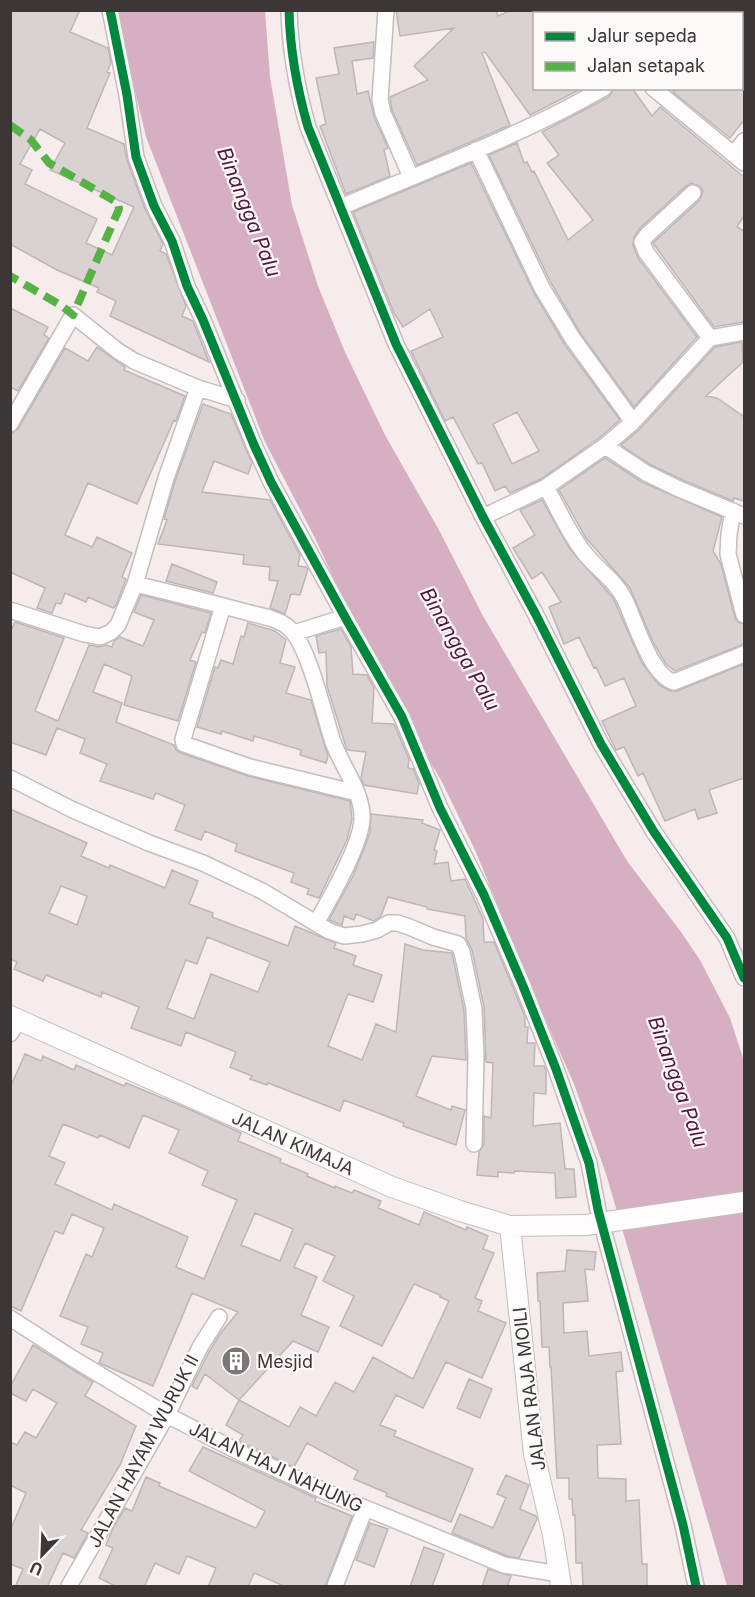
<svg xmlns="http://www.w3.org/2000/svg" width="755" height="1597" viewBox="0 0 755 1597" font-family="Inter,sans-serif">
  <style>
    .water { fill: #d6b0c2 }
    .building { fill: #dad2d2; stroke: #beb6b6; stroke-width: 1.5; fill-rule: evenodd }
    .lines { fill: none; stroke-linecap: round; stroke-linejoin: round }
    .minor-casing { stroke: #c4bdbd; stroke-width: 18 }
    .tertiary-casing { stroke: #c4bdbd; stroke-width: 22 }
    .minor { stroke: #fefcfc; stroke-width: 15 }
    .tertiary { stroke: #fefcfc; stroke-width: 20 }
    .tertiary-bridge-casing { stroke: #c4bdbd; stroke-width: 22; stroke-linecap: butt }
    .tertiary-bridge { stroke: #fefcfc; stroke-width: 20 }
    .quiet { stroke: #57b246; stroke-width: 8; stroke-dasharray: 15 8; stroke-linecap: butt }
    .cycleway-casing { stroke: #fdf9f9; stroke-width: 13 }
    .cycleway { stroke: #00873e; stroke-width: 9 }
    .labels { text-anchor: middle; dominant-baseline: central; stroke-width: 4.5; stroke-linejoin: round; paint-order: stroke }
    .street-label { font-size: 18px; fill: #3d3636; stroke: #fdf9f9 }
    .poi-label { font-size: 18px; fill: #3d3636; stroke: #fdf9f9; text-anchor: start }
    .water-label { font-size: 20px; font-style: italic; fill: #53163c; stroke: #fdf9f9 }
  </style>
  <rect width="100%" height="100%" fill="#f6eceb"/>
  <path class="water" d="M116,11H265L270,77L292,205L318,286L345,352L385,435L439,530L483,616L627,861L681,932L700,960L730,1018L744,1061V1586H727L606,1174L574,1084L533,991L475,850L441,780L375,669L316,540L265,442L146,137Z"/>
  <path class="building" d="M10,10H80L70,32L108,48L111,63L107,72L110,73L87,128L124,144L127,160L145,209L163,244L160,251L166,254L186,306L182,316L193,321L209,362L110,316L116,301L97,292L99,288L57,270L10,244ZM40,129L65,143L50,170L134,207L112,255L86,243L97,219L25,184L32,170L20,164Z
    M396,10H496L498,16L511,10H534V88H583L530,115L485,52L482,53L510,125L417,165L392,110L390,97L428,80L414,66L454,28L400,36Z
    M374,42L373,58L352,61L357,94L368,91L374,117L388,148L384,150L390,176L346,194L320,126L326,124L316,78L339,74L334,48Z
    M614,88H632L652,116L660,107L744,177V216L737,227L744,231V319L743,322L714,327L653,243L700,200L703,191L700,186L691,183L686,186L640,228L634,237L633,245L638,258L697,337L634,407L581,334L551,283L489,155L517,143L524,163L527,162L532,172L534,171L568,240L593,220L547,163L559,155L542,132L609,97Z
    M677,88H744V120L730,138L673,92Z
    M471,163L534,293L565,345L620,420L599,438L541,479L510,493L505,486L495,491L482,463L478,464L453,417L445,421L411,351L443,337L430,309L403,327L394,313L353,212ZM517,412L539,451L512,464L493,424Z
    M10,308L48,327L44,335L49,338L18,391L10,387Z
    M742,342L743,362L706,396L717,398L744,417V501L734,498L733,501L683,480L651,465L621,445L640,429L715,347Z
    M97,347L125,367L124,370L185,396L176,421L174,420L137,504L88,483L65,535L92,547L97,537L132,553L122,577L126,579L116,605L113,608L88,597L86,602L65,593L61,604L56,603L52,613L37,608L45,588L10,572V434L18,429L65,348L88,361Z
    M203,404L231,414L252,463L248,474L214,461L202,492L270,500L300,555L298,566L306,567L308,569L300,595L291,594L285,614L270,608L278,581L269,580L270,567L243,564L244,555L158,544L167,520L164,519L175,481Z
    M605,458L642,482L722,517L713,551L721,564L735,618L738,622L744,624V644L675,671L666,664L653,642L630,588L586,538L559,490Z
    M542,500L570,549L613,598L642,663L659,685L670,691H677L744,664V778L709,790L717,813L698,819L695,809L665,821L643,773L638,776L624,747L616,750L602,721L636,706L624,678L605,686L596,667L594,668L579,637L564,644L549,607L561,602L542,572L532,579L513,548L535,535L520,510Z
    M172,564L217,582L213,593L166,581Z
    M141,595L211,613L205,633L202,632L190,660L196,662L178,721L124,705L132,676L104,664L93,692L122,703L116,722L174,745L176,750L181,753L248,776L350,801L352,819L347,840L319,898L307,894L309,889L291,882L294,873L235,851L237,844L205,831L201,840L175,830L185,805L156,793L153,799L100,781L107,764L80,753L85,739L57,728L46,755L10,742V633L15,622L64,638L35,711L58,721L89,645L99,647L106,645L112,647L114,641L120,637L143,646L154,620L134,612Z
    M248,623L275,631L286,640L280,663L295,667L286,693L311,700L328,756L326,763L300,755L301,750L254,736L253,741L222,731L221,734L197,727L215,667L218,668L221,660L233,664L241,636L244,637Z
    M341,629L351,647L353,674L367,675L374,688L372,723L394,724L409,759L408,768L413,769L419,783L417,794L364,785L361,778L366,752L347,750L346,747L327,686L326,652L319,653L316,636Z
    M10,809L87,843L81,856L109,868L110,865L165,888L172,870L198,881L189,904L213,913L212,917L288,946L295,926L336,943L334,948L356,956L353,965L382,975L373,1002L348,994L328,1046L362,1060L376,1024L396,1032L405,944L423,950L452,953L464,1010L466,1060L432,1056L416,1096L451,1110L452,1106L465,1110L456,1145L403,1126L404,1123L344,1100L340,1111L268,1083L267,1085L250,1079L252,1076L230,1067L236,1052L186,1032L181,1046L131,1028L139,1007L102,992L101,997L46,975L43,981L14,969L17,962L10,959ZM61,886L87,896L77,925L49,913ZM207,937L270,962L258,992L211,974L194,1019L167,1008L186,960L197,964Z
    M371,814L423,820L422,823L440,830L434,850L437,851L434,864L448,862L451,881L465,879L483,919L484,942H494L514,990L525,1017V1027H528L527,1043H535L534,1066H544L546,1071V1094L534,1093L533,1126L560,1123L565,1169H574L576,1197L556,1198L555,1173L515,1171L514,1173L498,1172V1177L477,1175L479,1152L484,1144V1116L491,1118L493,1063L486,1062L484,1007L472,950L466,938L465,916L427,909V907L388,897L381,916L374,921L356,914L354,920L344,916L342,925L329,920L353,876L365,846L370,832Z
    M25,1054L41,1061L43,1056L74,1070L76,1065L124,1086L126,1083L184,1107L241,1133L238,1141L281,1159L280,1162L308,1174L307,1176L335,1188V1186L352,1193L354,1190L381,1201L378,1208L419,1225L424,1212L466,1230L467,1227L488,1236L483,1249L494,1253L475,1298L482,1301L478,1311L506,1323L482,1378L446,1362L423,1408L396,1395L380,1425L396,1431L394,1436L473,1469L451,1522L386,1496L387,1493L354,1479L358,1471L307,1443L294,1467L239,1441L243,1435L226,1425L239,1400L205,1374L197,1389L192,1386L209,1352L220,1334L238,1312L192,1293L153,1386L99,1363L103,1353L81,1344L88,1327L60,1316L86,1254L92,1257L104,1228L72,1214L63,1234L55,1231L21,1311L10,1306V1088ZM143,1115L179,1130L169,1153L208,1171L202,1185L237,1200L204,1279L176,1267L188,1237L114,1204L112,1210L55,1184L65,1163L49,1156L63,1124L98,1138L100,1135L129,1148ZM255,1213L293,1229L280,1261L241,1245ZM305,1243L335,1256L323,1281L354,1296L340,1326L382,1346L414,1284L440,1295V1297L449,1301L413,1379L373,1357L354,1392L335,1382L316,1416L300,1407L289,1427L239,1400L293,1341L318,1352L329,1327L301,1315L317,1277L294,1267Z
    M567,1250L596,1252L594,1270L585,1269L588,1301L563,1303L564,1333L587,1331L589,1356L621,1352L623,1371L616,1372L621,1444L597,1445L598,1478L626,1479V1501L639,1500L642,1564H647V1587H583L582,1563H576L575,1515H573L572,1499H569V1478H557L551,1367H550L549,1347H542L540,1301H538L537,1273L565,1271Z
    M33,1345L93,1382L85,1396L136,1426L120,1465L81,1530L88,1533L74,1558L63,1553L47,1587H15L23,1569L10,1564V1531L26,1493L10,1485V1442L17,1445L25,1432L36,1438L57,1403L33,1389L26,1401L10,1393V1387Z
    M469,1379L492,1389L480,1418L457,1408Z
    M203,1447L316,1498L315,1501L352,1516L325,1587H286L254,1573L248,1587H208L216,1568L187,1556L179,1574L155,1563L144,1587H117L99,1578L113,1548L106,1545L113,1528L125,1508L132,1511L146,1477L160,1483L159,1486L256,1528L265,1511L189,1471Z
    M506,1475L529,1485L520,1509L536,1516L537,1519L519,1558L507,1556L452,1533L460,1514L493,1528L506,1498L497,1494Z
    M370,1523L388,1529L374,1567L356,1560Z
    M424,1547L444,1554L432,1587H410Z
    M488,1569L511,1576L507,1587H482Z"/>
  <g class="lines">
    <g class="minor-casing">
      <path id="minor" d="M110,10L127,95L136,157L154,206L172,241L187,286L203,320L254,445L271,482L345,617L402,717L440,808L484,895L523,986L556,1069L589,1163L598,1210L683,1525L696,1586
        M289,10C290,51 297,89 308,127L396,344L483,517L535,613L601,744L654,832L727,938L744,978
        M386,10L380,100L383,113L411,177
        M653,88L744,163
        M476,150L542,288L573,339L633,422
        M734,154L744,141
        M693,193L647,235L642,242L646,252L710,338
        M341,207C429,169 521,136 604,88
        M198,388L237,400
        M10,424L73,315L118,351L134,361L198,388L166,478L135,584L118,625L111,632L100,637L84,634L10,610
        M605,446L646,473L679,489L744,516
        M546,487C558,508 568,532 583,551C596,569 616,580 625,600C635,621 651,676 674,682L744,654
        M733,511L729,534L728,554L744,615
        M483,517L546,487L605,446L633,422L710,338L744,332
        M135,584C172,593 209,602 246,612C260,616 278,618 289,628C309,645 324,716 333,742C342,767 363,792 362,819C361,845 330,899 316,923
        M223,606L183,739L184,744L250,767L357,793
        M294,633L345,617
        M10,778L73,810L149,843L203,863L262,891L329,931L344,936L362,934L377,930L389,923H397L407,926L433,937L458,944L462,952L474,1009L476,1057L474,1144
        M10,1034L19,1020
        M10,1318L72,1358L167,1415L245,1455L331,1494L504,1565L559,1574
        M69,1586L167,1415L200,1347L219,1317
        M335,1586L365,1509"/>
    </g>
    <g class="tertiary-casing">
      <path id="tertiary" d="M10,1016L392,1187L460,1211L510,1226L586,1225
        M510,1226L534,1454L553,1535L561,1586"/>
    </g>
    <use href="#minor" class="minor"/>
    <use href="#tertiary" class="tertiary"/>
    <g class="tertiary-bridge-casing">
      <path id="tertiary-bridge" d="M586,1225L744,1202"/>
    </g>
    <use href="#tertiary-bridge" class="tertiary-bridge"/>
    <path class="quiet" d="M10,125L31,140L49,163L118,203L119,209L73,315L62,306L10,276"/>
    <g class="cycleway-casing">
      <path id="cycleway" d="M110,10L127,95L136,157L154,206L172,241L187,286L203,320L254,445L271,482L345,617L402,717L440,808L484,895L523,986L556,1069L589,1163L598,1210L683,1525L696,1586
        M289,10C290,51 297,89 308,127L396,344L483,517L535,613L601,744L654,832L727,938L744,978"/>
    </g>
    <use href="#cycleway" class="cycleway"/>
  </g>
  <defs>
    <g id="building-disc" transform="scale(1.5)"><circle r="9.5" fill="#7e7675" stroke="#fdf9f9"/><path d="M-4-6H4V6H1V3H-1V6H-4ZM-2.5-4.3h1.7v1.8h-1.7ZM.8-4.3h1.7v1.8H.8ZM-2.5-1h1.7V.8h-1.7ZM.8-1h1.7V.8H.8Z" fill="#fff"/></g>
  </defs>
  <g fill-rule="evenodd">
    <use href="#building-disc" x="236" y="1361"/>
  </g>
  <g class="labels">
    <g class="street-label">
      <text transform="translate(293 1143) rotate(24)">JALAN KIMAJA</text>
      <text transform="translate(529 1389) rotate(-97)">JALAN RAJA MOILI</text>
      <text transform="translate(143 1451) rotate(-62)">JALAN HAYAM WURUK II</text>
      <text transform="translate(276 1467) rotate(25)">JALAN HAJI NAHUNG</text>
    </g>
    <g class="poi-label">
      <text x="257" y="1361">Mesjid</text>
    </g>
    <g class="water-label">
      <text transform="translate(249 212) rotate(68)">Binangga Palu</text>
      <text transform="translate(460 649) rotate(60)">Binangga Palu</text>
      <text transform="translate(678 1082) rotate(70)">Binangga Palu</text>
    </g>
  </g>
  <rect width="755" height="1597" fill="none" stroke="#3d3636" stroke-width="24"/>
  <rect x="533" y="12" width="210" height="78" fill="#fdf9f9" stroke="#b0abab" stroke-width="1.5"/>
  <rect x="545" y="32" width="30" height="9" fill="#00873e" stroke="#b0abab" stroke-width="1.5"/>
  <text x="587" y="42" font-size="18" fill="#3d3636">Jalur sepeda</text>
  <rect x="545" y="62" width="30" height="9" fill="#57b246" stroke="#b0abab" stroke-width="1.5"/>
  <text x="587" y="72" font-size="18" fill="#3d3636">Jalan setapak</text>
  <g transform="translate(42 1555) rotate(203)" stroke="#fdf9f9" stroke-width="4.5" paint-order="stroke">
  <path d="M0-4.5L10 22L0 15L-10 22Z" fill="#3d3636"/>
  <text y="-9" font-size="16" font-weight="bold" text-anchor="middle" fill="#3d3636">U</text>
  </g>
</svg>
